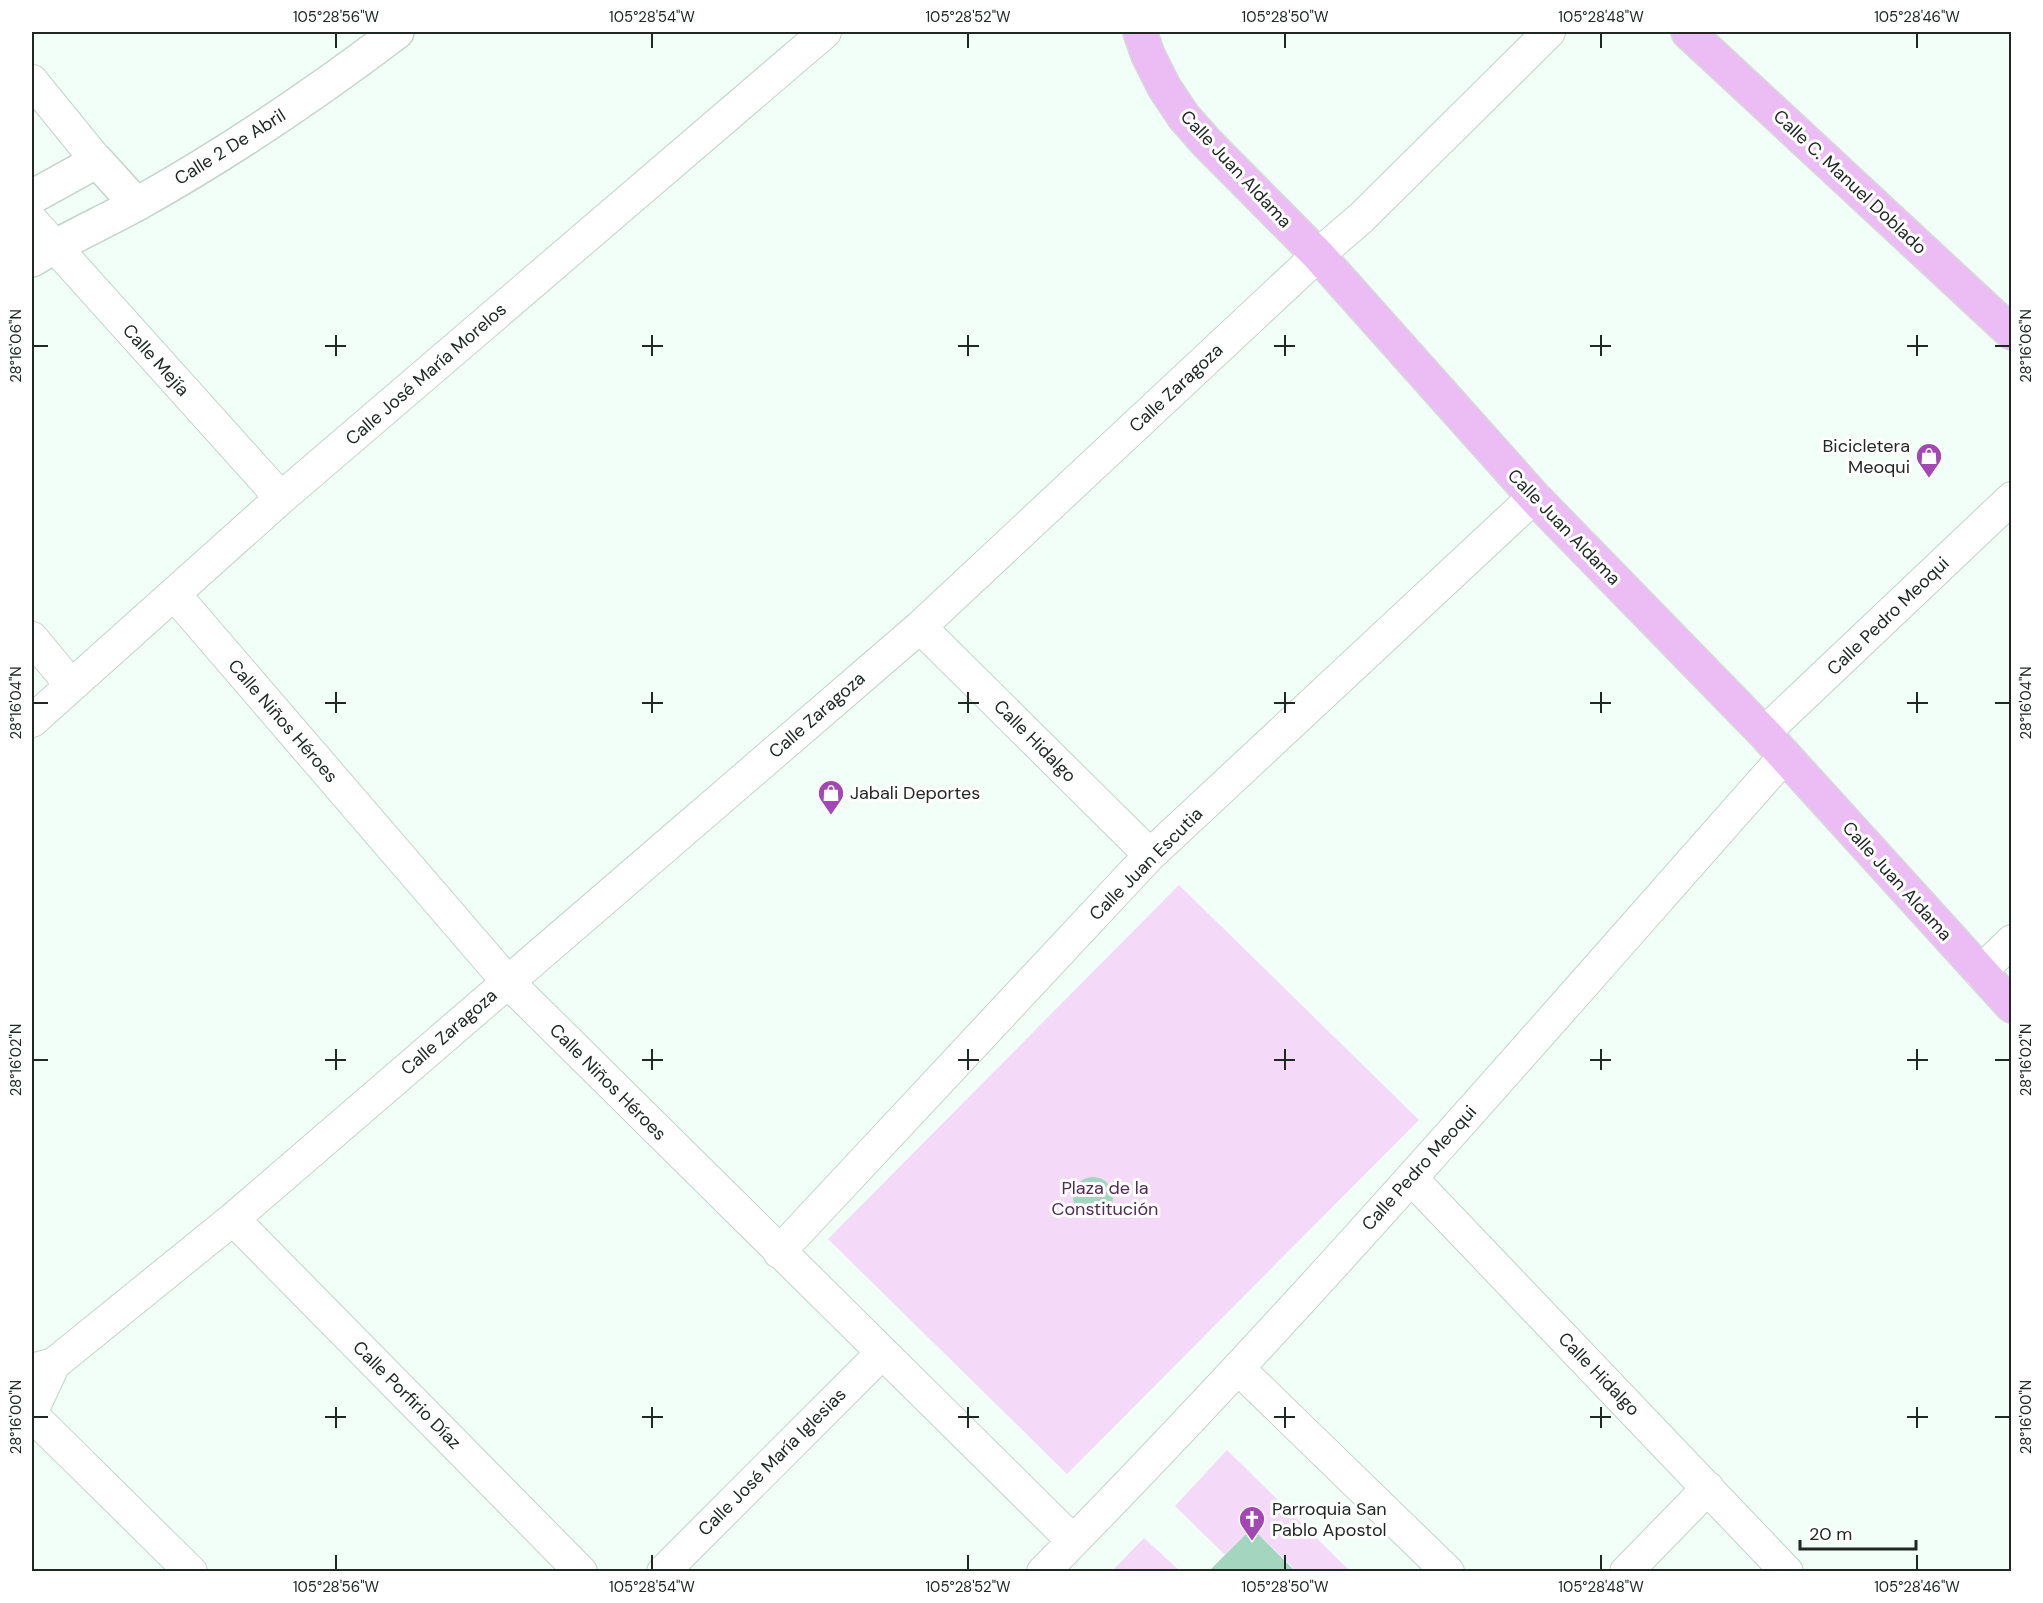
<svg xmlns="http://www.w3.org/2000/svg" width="2043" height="1603" viewBox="0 0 2043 1603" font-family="'DM Sans',sans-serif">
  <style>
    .green { fill: #f4d9f8 }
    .building { fill: #a4d5bf }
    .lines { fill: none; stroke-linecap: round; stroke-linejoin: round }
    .minor-casing { stroke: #c1d4cb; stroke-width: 34 }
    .tertiary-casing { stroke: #c1d4cb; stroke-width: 36 }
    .primary-casing { stroke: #d7d8d8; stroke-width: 36 }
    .minor { stroke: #fff; stroke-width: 32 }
    .tertiary { stroke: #fff; stroke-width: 33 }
    .primary { stroke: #ecbdf4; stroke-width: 33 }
    .ticks { fill: none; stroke: #202824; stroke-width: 2 }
    .labels { text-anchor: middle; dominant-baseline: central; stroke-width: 6; stroke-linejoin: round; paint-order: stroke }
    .street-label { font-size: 18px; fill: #202824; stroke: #fff }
    .poi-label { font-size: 18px; fill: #202824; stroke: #fff; text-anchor: start }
    .park-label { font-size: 18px; fill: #512a58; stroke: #fff }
    .neatline { fill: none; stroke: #202824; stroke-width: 2 }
    .ticks-label { font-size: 15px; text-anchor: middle; fill: #202824 }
  </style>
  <rect width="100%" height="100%" fill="#f2fef8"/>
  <path class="green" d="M1179,885L1419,1120L1067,1474L828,1239Z
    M1227,1450L1350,1571H1296L1252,1528L1225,1555L1175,1506Z
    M1144,1538L1180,1571H1112Z"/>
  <path class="building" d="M1073 1197a20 20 0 1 1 40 0a20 20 0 1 1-40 0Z
    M1252,1528L1296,1572H1208Z"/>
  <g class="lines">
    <g class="minor-casing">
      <path id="minor" d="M32,81L97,161
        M32,221L281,498
        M174,594L507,981L1073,1541
        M920,627L1150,855
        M32,638L71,685
        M32,721L281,498L825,32
        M1764,733L2012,498
        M1980,972L2012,941
        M1411,1178L1787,1572
        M233,1219L581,1572
        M779,1252L1150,855L1534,497
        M54,1364L233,1219L920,627L1318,255L1361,218L1549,32
        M1238,1368L1448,1572
        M32,1370L54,1364L32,1411
        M32,1415L191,1572
        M663,1572L882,1353
        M1043,1572C1301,1311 1541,1031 1785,756
        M1626,1572L1708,1488"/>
    </g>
    <g class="tertiary-casing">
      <path id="tertiary" d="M32,197L97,161L136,204
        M32,260C66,239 102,223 137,204C228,153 314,95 397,32"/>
    </g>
    <g class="primary-casing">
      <path id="primary" d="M1140,32L1148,55L1164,87L1184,117L1207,143L1318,255L1534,497L1764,733L2012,1006
        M1688,32L2012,333"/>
    </g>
    <use href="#minor" class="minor"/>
    <use href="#tertiary" class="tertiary"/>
    <use href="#primary" class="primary"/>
  </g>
  <path class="ticks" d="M336,33V48M652,33V48M968,33V48M1285,33V48M1601,33V48M1917,33V48M336,335V356M652,335V356M968,335V356M1285,335V356M1601,335V356M1917,335V356M33,346H48M325,346H346M642,346H663M958,346H979M1274,346H1295M1590,346H1611M1907,346H1928M1995,346H2010M336,692V713M652,692V713M968,692V713M1285,692V713M1601,692V713M1917,692V713M33,703H48M325,703H346M642,703H663M958,703H979M1274,703H1295M1590,703H1611M1907,703H1928M1995,703H2010M336,1049V1070M652,1049V1070M968,1049V1070M1285,1049V1070M1601,1049V1070M1917,1049V1070M33,1060H48M325,1060H346M642,1060H663M958,1060H979M1274,1060H1295M1590,1060H1611M1907,1060H1928M1995,1060H2010M336,1407V1428M652,1407V1428M968,1407V1428M1285,1407V1428M1601,1407V1428M1917,1407V1428M33,1417H48M325,1417H346M642,1417H663M958,1417H979M1274,1417H1295M1590,1417H1611M1907,1417H1928M1995,1417H2010M336,1555V1570M652,1555V1570M968,1555V1570M1285,1555V1570M1601,1555V1570M1917,1555V1570"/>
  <defs>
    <g id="shop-pin" transform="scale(1.35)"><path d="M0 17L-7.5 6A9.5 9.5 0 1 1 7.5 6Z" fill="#a348b2" stroke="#fff"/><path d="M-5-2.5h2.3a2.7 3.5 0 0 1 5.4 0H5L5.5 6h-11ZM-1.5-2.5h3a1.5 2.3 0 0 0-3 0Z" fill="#fff"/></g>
    <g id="church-pin" transform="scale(1.35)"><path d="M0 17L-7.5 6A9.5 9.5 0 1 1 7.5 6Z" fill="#a348b2" stroke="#fff"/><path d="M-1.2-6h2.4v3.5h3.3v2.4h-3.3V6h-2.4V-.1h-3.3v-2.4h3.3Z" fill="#fff"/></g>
  </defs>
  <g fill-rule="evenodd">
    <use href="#shop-pin" x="1929" y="456"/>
    <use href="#shop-pin" x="831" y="793"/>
    <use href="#church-pin" x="1252" y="1519"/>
  </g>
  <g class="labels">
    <g class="street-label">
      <text transform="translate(230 147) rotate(-32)">Calle 2 De Abril</text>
      <text transform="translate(1236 169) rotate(47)">Calle Juan Aldama</text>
      <text transform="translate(1850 182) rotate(43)">Calle C. Manuel Doblado</text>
      <text transform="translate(156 360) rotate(48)">Calle Mejía</text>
      <text transform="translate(426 374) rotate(-41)">Calle José María Morelos</text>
      <text transform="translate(1176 388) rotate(-43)">Calle Zaragoza</text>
      <text transform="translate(1564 527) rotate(46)">Calle Juan Aldama</text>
      <text transform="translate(1888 616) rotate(-44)">Calle Pedro Meoqui</text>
      <text transform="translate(817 715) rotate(-41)">Calle Zaragoza</text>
      <text transform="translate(283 721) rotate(49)">Calle Niños Héroes</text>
      <text transform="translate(1035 741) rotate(45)">Calle Hidalgo</text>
      <text transform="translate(1146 864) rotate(-45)">Calle Juan Escutia</text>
      <text transform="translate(1897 881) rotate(48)">Calle Juan Aldama</text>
      <text transform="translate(449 1032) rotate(-41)">Calle Zaragoza</text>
      <text transform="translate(608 1082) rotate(45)">Calle Niños Héroes</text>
      <text transform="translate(1419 1168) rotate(-48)">Calle Pedro Meoqui</text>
      <text transform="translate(1599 1374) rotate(46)">Calle Hidalgo</text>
      <text transform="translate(407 1395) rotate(45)">Calle Porfirio Díaz</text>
      <text transform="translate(772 1462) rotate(-45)">Calle José María Iglesias</text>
    </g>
    <g class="poi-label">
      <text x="1910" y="446" text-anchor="end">Bicicletera<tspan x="1910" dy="21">Meoqui</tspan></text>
      <text x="850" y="793">Jabali Deportes</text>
      <text x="1272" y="1509">Parroquia San<tspan x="1272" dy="21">Pablo Apostol</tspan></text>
    </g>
    <g class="park-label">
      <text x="1105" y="1188">Plaza de la<tspan x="1105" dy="21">Constitución</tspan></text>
    </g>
  </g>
  <rect width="2043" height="1603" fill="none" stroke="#ffffff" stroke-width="66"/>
  <path d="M1800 1540v9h116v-9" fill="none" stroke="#202824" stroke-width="3"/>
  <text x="1809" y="1540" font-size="18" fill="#202824" stroke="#ffffff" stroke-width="4.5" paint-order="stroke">20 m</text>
  <rect x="33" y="33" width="1977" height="1537" class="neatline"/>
  <g class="ticks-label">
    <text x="336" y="22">105°28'56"W</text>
    <text x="652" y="22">105°28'54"W</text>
    <text x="968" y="22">105°28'52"W</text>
    <text x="1285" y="22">105°28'50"W</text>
    <text x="1601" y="22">105°28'48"W</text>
    <text x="1917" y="22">105°28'46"W</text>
    <text transform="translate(16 346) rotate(-90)" y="5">28°16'06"N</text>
    <text transform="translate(2026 346) rotate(-90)" y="5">28°16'06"N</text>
    <text transform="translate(16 703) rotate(-90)" y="5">28°16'04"N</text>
    <text transform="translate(2026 703) rotate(-90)" y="5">28°16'04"N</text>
    <text transform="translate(16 1060) rotate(-90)" y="5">28°16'02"N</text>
    <text transform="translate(2026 1060) rotate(-90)" y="5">28°16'02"N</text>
    <text transform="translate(16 1417) rotate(-90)" y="5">28°16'00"N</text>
    <text transform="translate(2026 1417) rotate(-90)" y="5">28°16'00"N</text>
    <text x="336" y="1592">105°28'56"W</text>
    <text x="652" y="1592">105°28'54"W</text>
    <text x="968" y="1592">105°28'52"W</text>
    <text x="1285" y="1592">105°28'50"W</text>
    <text x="1601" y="1592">105°28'48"W</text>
    <text x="1917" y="1592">105°28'46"W</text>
  </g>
</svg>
